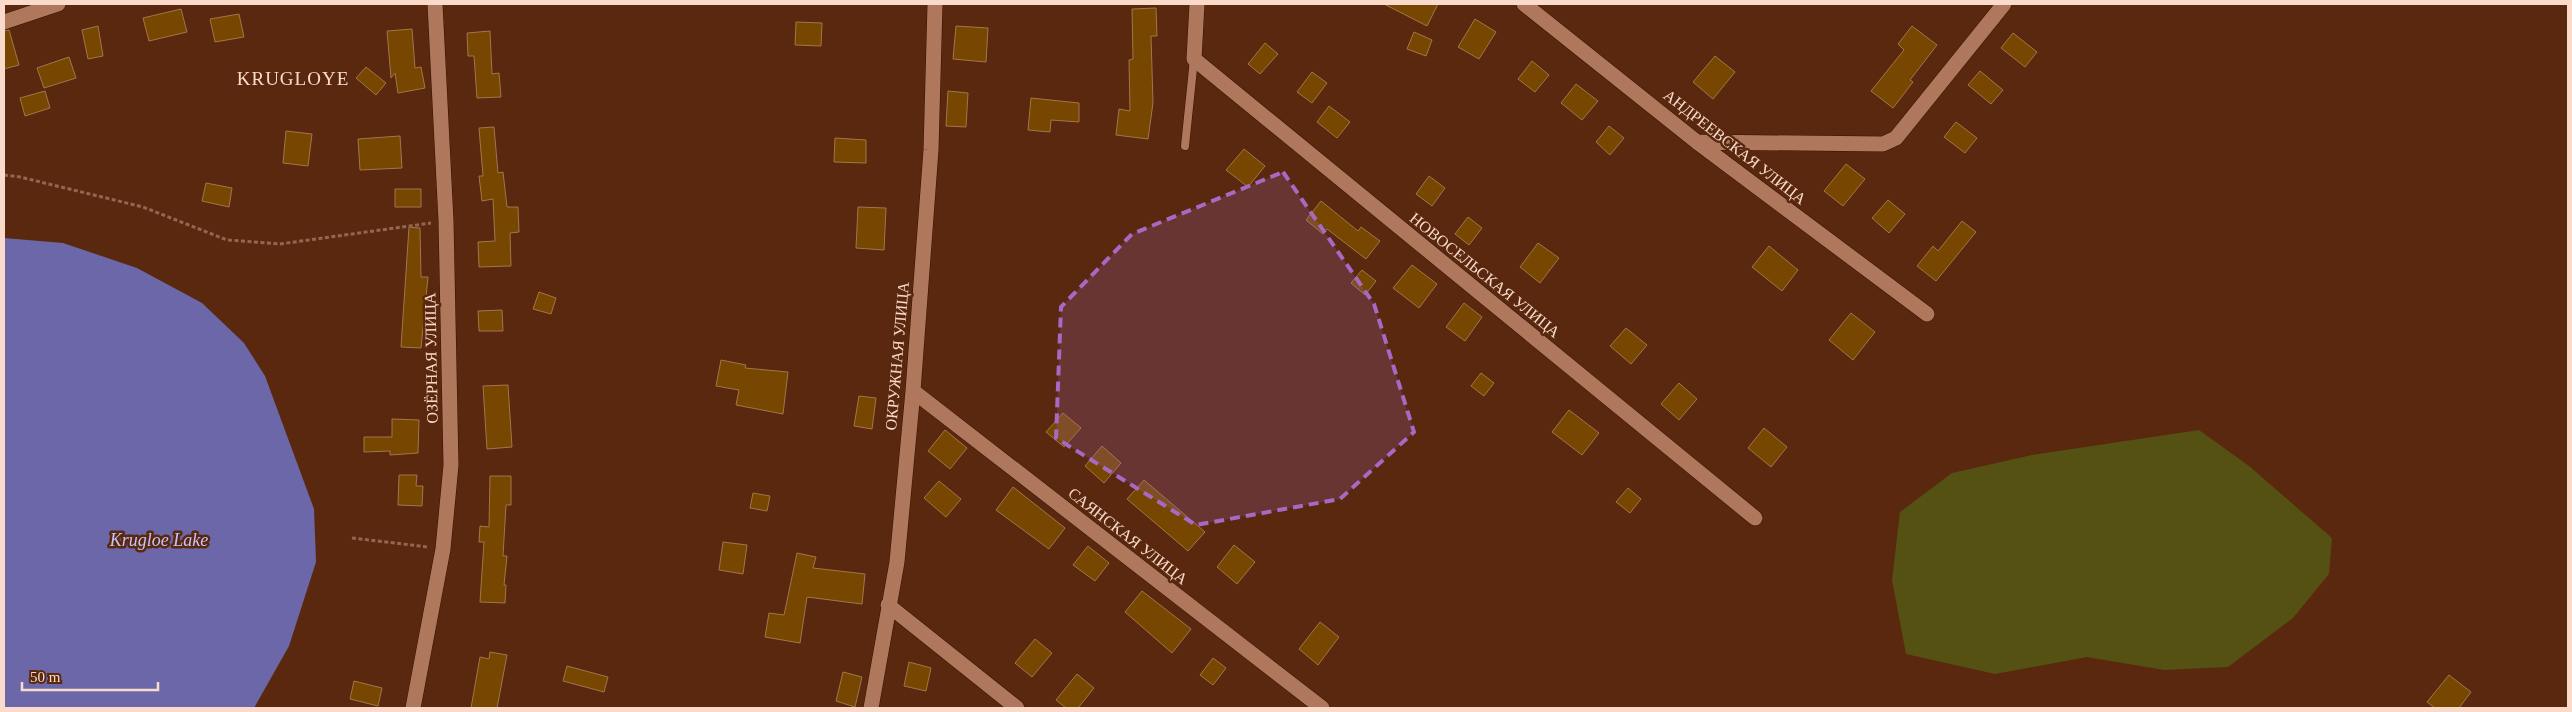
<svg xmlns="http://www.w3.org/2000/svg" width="2572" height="712" viewBox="0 0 2572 712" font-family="'Times New Roman',serif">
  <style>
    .green { fill: #555113 }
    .water { fill: #6c67a8 }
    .building { fill: #774600; stroke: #a1774a }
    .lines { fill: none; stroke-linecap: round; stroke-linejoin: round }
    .lane-casing { stroke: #371301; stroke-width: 9 }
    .street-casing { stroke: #371301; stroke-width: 16 }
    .path { stroke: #926751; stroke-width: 3; stroke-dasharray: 4 2.5; stroke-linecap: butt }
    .lane { stroke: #af775c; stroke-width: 8 }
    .street { stroke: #af775c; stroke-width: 15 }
    .marked { fill: #a769c3; fill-opacity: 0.2; stroke: #a769c3; stroke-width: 4; stroke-dasharray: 10 6; stroke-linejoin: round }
    .labels { text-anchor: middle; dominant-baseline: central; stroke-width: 5; stroke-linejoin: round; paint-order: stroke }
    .street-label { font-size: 16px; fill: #f9dacb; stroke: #59280e }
    .water-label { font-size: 18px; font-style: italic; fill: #c5c3fb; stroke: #59280e }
    .quarter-label { font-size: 19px; letter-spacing: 1px; fill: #f9dacb; stroke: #59280e }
  </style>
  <rect width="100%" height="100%" fill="#59280e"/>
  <path class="green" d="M2199,430L2249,466L2332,538L2329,574L2293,618L2228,667L2164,670L2087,657L1995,674L1906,654L1892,580L1900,512L1952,473L2032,455Z"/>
  <path class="water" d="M4,238L63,243L137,268L202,303L244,343L265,376L314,509L316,562L289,646L254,708H4Z"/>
  <path class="building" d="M1384,4H1438L1427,26Z
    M1156,8L1157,36H1151L1153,103L1148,139L1116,135L1119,109L1130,111L1129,60L1133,59L1132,9Z
    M181,9L187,32L149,41L143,18Z
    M239,14L244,37L215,42L210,19Z
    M1475,19L1496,32L1479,59L1458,47Z
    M796,22L822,23L821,46L795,45Z
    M98,26L103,56L88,59L82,30Z
    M956,26L988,28L986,62L953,59Z
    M1912,26L1937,45L1910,80L1913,82L1893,108L1871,91L1904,50L1898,44Z
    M412,29L415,68L421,67L425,88L398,93L395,73L391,78L387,31Z
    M9,30L19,65L4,69V31Z
    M490,31L492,74L499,73L501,97L477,98L474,56H468L467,33Z
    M1414,32L1432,40L1426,56L1407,49Z
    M2013,33L2037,52L2025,67L2001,48Z
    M1265,43L1278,54L1260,74L1248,64Z
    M1715,56L1735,72L1713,99L1693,82Z
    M69,57L76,78L44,88L37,68Z
    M1532,61L1549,75L1535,92L1518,79Z
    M366,67L386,83L376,95L356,78Z
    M1980,71L2003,90L1991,104L1968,85Z
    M1312,72L1327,83L1312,103L1297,92Z
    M1576,84L1598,101L1582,120L1561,103Z
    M45,91L50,108L25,116L20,98Z
    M948,91L968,93L966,127L946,126Z
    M1031,98L1079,103V122L1051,120L1050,132L1028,130Z
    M1329,106L1350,122L1337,138L1317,122Z
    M1956,122L1977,138L1965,153L1944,137Z
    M1609,126L1624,138L1610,155L1596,142Z
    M494,127L498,173L503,172L507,207H518L519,232L510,233L511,266L479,267L478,242L495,241L493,199L482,201L479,176H483L479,128Z
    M286,131L312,134L308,166L283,163Z
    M400,136L402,168L360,170L358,139Z
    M835,138L866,140V163L834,162Z
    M1244,149L1265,166L1248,187L1226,170Z
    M1846,164L1865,179L1843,206L1824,191Z
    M1429,176L1445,188L1432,206L1416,194Z
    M206,183L232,188L229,207L202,201Z
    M395,189H421V207H395Z
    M1888,200L1905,214L1889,233L1872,218Z
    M1321,201L1358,231L1361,227L1380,241L1366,259L1327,229L1323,234L1306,220Z
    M858,207L886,208L884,250L856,248Z
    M1468,217L1482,228L1469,245L1455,234Z
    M1962,221L1976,232L1936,281L1917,266L1933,246L1938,251Z
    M409,227L420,228L421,277H428L421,348L401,347Z
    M1538,243L1559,258L1540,283L1520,267Z
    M1769,246L1798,270L1782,291L1752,267Z
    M1412,265L1437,284L1419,308L1393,288Z
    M1362,270L1376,281L1365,295L1351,283Z
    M539,292L556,298L551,314L533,309Z
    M1464,303L1482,317L1465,341L1446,327Z
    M502,310L503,331H479L478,311Z
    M1851,313L1875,332L1853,360L1829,340Z
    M1626,328L1647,345L1631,364L1610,346Z
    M721,360L746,365L745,368L788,372L783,414L736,405L739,390L716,386Z
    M1481,373L1494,383L1484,396L1471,386Z
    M1679,383L1697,399L1679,420L1661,404Z
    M508,385L512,447L487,449L483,386Z
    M859,396L876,398L872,429L854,426Z
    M1569,410L1599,433L1582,455L1552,432Z
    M1063,413L1081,428L1064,447L1046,432Z
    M392,419L419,420L418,453L390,455V451L364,452V437H392Z
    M1764,428L1787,447L1771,467L1748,448Z
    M945,430L967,448L950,469L928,451Z
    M1102,446L1121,463L1104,483L1085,466Z
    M399,475H417L416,486H423L422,506L398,505Z
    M490,476H511V505H506L503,556H507L504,585H506L505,603L480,602L484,542H479L480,526L489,527Z
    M1144,480L1205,532L1188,551L1127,499Z
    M939,481L961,499L946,517L924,498Z
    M1013,487L1065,528L1049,549L996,510Z
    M1628,488L1641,499L1630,513L1616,502Z
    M753,493L770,496L767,511L750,508Z
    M723,542L747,545L743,574L719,570Z
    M1234,545L1255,562L1237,584L1217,567Z
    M1088,546L1109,563L1095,581L1073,565Z
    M797,553L816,557L813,568L865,574L862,604L807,597L800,643L765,637L769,613L784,615Z
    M1142,591L1191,629L1172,653L1125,612Z
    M1320,622L1339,637L1318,665L1299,649Z
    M1035,639L1052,653L1032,677L1015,663Z
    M490,652L507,655L497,708H471L480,657L489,659Z
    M1213,658L1226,668L1213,685L1200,675Z
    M909,662L931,668L926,691L904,686Z
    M567,666L608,677L604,692L563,681Z
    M843,672L862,677L855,707L836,701Z
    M1077,674L1094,688L1078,708H1066L1056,700Z
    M2449,675L2471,692L2459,708H2435L2427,702Z
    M354,681L382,688L378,706L350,699Z"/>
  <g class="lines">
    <g class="lane-casing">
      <path id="lane" d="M1185,146L1194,59"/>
    </g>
    <g class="street-casing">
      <path id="street" d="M1197,4L1194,59L1755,518
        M1524,4L1697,142L1927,314
        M4,22L58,4
        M1697,142L1883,144L1896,138L2004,4
        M913,391L1322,708
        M888,605L1017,708
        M413,708L443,549L451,465L446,221L435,4
        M871,708L897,562L913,391L931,150L935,4"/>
    </g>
    <path class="path" d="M4,175L20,177L143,207L227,240L280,244L431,223
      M352,538L428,547"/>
    <use href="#lane" class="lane"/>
    <use href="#street" class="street"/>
  </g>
  <path class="marked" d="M1283,172L1374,304L1414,432L1340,499L1196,525L1056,438L1061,307L1132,234Z"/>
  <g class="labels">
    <g class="street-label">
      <text transform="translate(1735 147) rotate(38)">АНДРЕЕВСКАЯ УЛИЦА</text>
      <text transform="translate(1485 275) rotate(39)">НОВОСЕЛЬСКАЯ УЛИЦА</text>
      <text transform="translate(897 356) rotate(-85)">ОКРУЖНАЯ УЛИЦА</text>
      <text transform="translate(431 358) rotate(-91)">ОЗЁРНАЯ УЛИЦА</text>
      <text transform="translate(1128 536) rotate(38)">САЯНСКАЯ УЛИЦА</text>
    </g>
    <g class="water-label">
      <text x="159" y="540">Krugloe Lake</text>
    </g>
    <g class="quarter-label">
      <text x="293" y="78">KRUGLOYE</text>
    </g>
  </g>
  <rect width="2572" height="712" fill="none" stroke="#f9dacb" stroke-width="10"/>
  <path d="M22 682v8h136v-8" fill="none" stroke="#f9dacb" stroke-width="2.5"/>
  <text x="30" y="682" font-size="15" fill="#f9dacb" stroke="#59280e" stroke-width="4" paint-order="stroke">50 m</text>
</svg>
